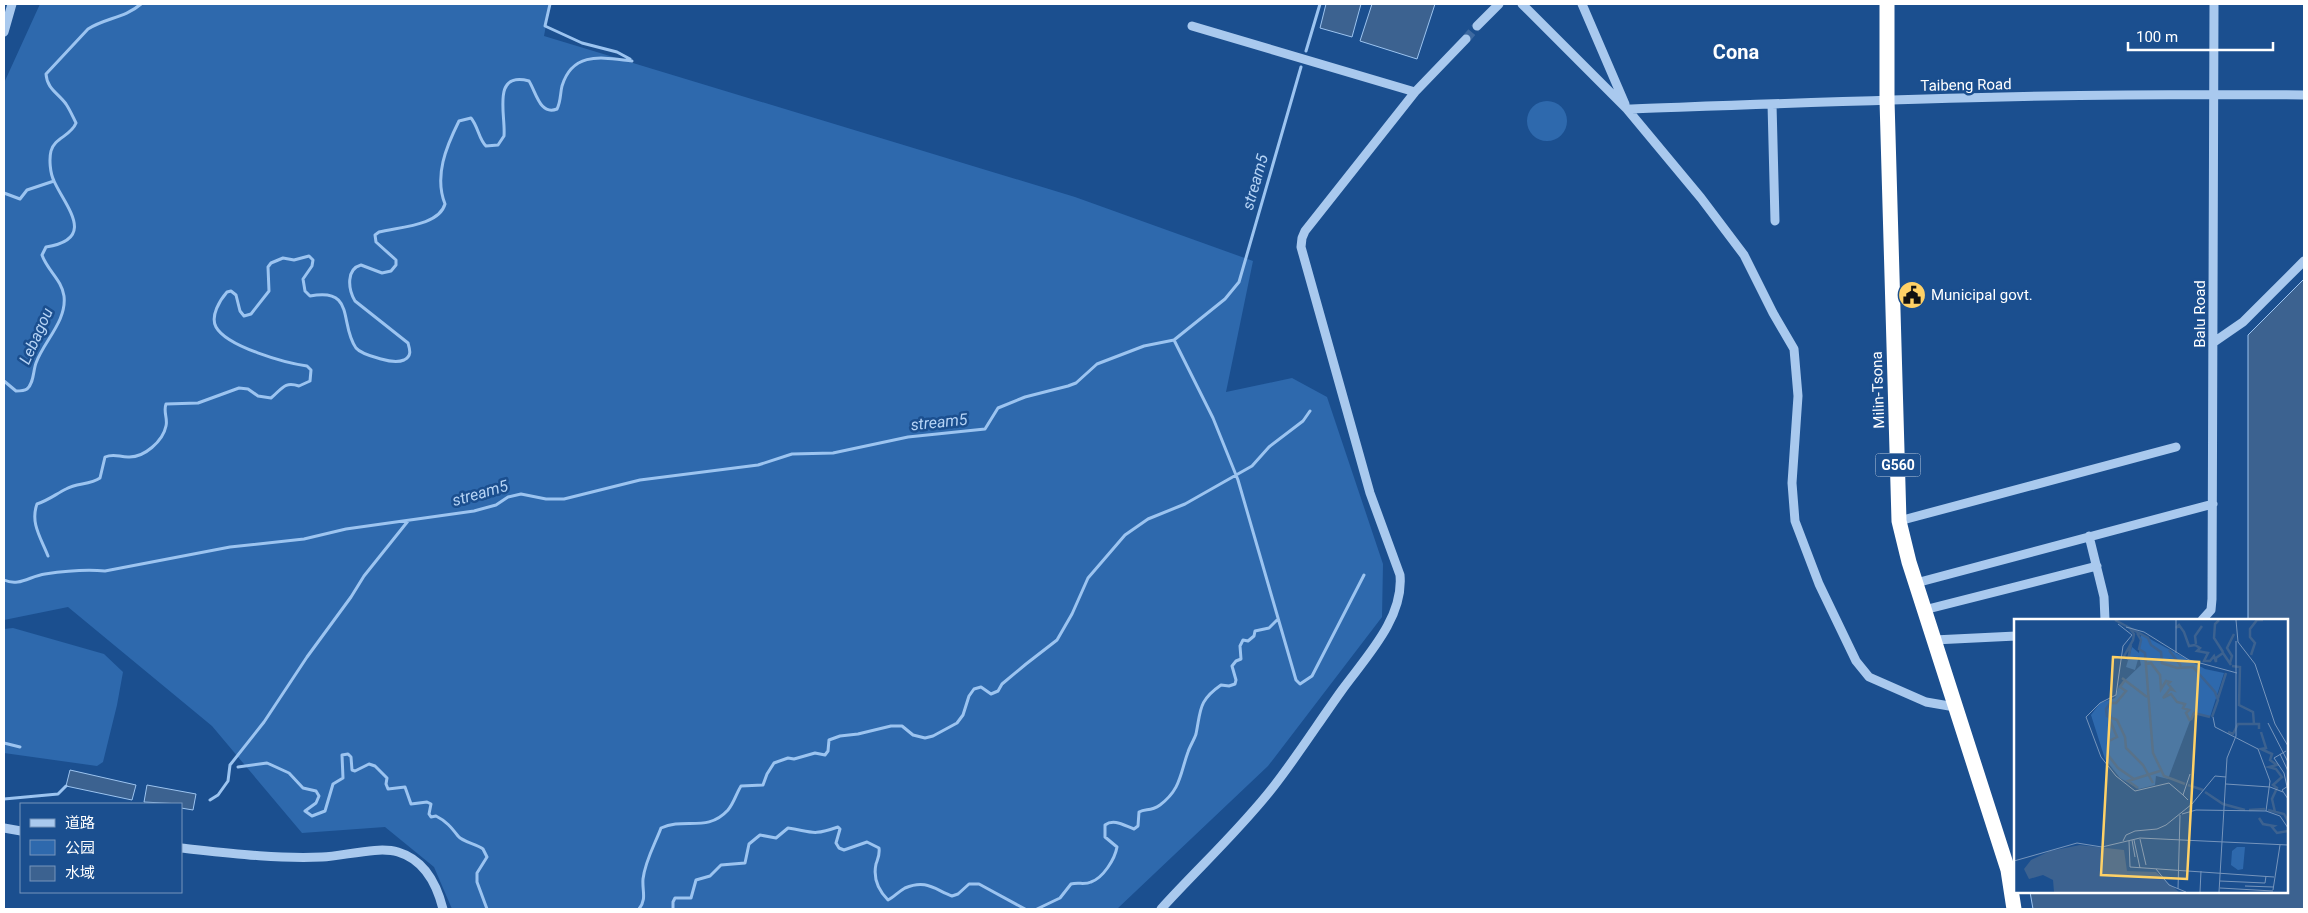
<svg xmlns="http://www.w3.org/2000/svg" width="2308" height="913" viewBox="0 0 2308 913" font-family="Roboto,'Noto Sans SC',sans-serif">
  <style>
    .green { fill: #2e69ad }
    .water { fill: #3c6290; stroke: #9cc4f0 }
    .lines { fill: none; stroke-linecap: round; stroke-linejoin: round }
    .stream { stroke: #9cc4f0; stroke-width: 3 }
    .minor-tunnel { stroke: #3d69a0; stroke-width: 9; stroke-dasharray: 9 4.5; stroke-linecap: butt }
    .minor { stroke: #a9c9ee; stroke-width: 9 }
    .highway { stroke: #fff; stroke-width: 15 }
    .labels { text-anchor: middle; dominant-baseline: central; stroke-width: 5; stroke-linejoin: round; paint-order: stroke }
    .shield { fill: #1b4f8f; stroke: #bbcadd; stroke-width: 1 }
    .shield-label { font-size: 14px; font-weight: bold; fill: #fff }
    .street-label { font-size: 15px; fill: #fff; stroke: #1b4f8f }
    .poi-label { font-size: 15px; fill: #fff; stroke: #1b4f8f; text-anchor: start }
    .water-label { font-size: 16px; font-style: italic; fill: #b5d3f5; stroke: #1b4f8f }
    .district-label { font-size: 20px; font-weight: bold; fill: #fff; stroke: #1b4f8f }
    .inset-river { fill: none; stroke: #3c6290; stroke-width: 2.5 }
    .inset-road { fill: none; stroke: #7695bc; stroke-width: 1 }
    .view { fill: #ffd166; fill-opacity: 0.15; stroke: #ffd166; stroke-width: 2.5 }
    .inset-edge { fill: none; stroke: #fff; stroke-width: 2.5 }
  </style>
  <rect width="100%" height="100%" fill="#1b4f8f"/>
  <path class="green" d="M40,4H550L544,36L1075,197L1253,261L1226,392L1292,378L1327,397L1383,564L1382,617L1268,766L1117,909H452L434,867L385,827L302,833L212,726L68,607L4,620V83Z
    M1527 121a20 20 0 1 1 40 0a20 20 0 1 1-40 0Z
    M13,628L104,654L123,672L117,705L103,762L97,766L4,753V629Z"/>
  <path class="water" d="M1326,4H1361L1352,37L1320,28Z
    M1372,4H1435L1417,59L1360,41Z
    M2304,279V909H2033L2030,892H2287V620H2248V335Z
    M70,770L136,785L132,800L66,786Z
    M147,785L196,794L193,810L181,808V804L144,802Z"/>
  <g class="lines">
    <path class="stream" d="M550,4L545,26L582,43L617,52L630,59
      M1306,51L1320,4
      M4,193L20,199L27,190L54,181
      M1174,340L1213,418L1238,480L1296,680L1300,684L1312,676L1364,575
      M4,381L16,391C20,391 24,391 27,389C34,383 33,371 36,363C44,341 67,321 64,296C62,280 47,270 42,255L46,247C98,239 65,206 54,181C50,173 49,159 51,151C54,138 71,136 76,123C73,117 70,110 66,104C58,93 47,89 46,74L88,29C105,18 125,18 141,4
      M48,556C41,538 30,523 37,504C49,500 56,494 66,489C77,483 90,485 100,478L105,457C114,453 119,457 128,457C144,458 163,441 166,426C168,418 163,412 166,404L198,403L239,388L248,389L258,396L271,398C282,389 284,381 299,386L310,381L311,370L307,366C286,363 227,347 216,327C210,316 220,300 227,292L231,291L236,295L240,311L244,316L251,314L269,291L268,267L271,263L283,258L294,260L309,256L313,260L312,266L303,279L305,291L310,296C356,287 339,324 356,348C361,354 374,357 381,359C388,361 397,363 404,360C412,356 410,350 408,343L355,301C348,289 346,269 361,265L382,273L391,271L396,265V260L376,242L375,235L379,232C398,227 439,226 445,204C434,176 446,147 459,121L471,118C478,126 479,140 486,146L498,145L504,136C506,115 491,71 529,81C536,92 540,116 557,109C561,101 560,94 562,86C573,50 604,58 632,61
      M4,580C19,587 30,576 45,574C65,571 85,569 105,571L230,547L304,539L346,529L474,511L496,505L508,497L521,494L546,499H564L640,480L758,465L792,454L833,453L908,437L985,429L998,408L1025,397L1068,386L1076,383L1097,364L1144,346L1174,340L1225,299L1239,282L1301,67
      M4,743L20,747
      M238,767L267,763L289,773L303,788L316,791L319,796L316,803L305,811L312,816L325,811L333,784L343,778L342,755L348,754L351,757L352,770L355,771L369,764L375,766L387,778L386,784L388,789L405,787L411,804L427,802L431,804L429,814L431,817L436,816C446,821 451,827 458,836C463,842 476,844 483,849L487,857L477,873V882L487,909
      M4,799L58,794L66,786
      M210,800L218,795L228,781L230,765L264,722L307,657L351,597L364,576L408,521
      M639,909C647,899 642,891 643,879C645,861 655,844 661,828C685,817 707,833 728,810C734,803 736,794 741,786L763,785L767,774L774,763L788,758L794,759L815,753L825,755L828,751L829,740L840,736L858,734L891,726H902L913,735L925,738L933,736L957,723L963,715L969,696L974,689L981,687L991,694L998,691L1002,684L1026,664L1057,640L1072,614L1088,578L1125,535L1148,519L1185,504L1252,466L1269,447L1303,421L1310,411
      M673,909V902L675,898H691L696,880L710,876L721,865L745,863L749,844L760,835L776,838L788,828C813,832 812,836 838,827L840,829L836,843L839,848L844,850L867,842L879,848C880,855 878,858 876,864C873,878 878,890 888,900C894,897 898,892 905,888C926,879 934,889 952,896L958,894L969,884H979L1025,909
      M1037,909L1060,898L1071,884C1078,882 1085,885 1091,882C1103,878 1115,859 1117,847L1105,837V825C1114,818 1125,826 1134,829L1138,826L1139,812C1146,808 1150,812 1160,805C1181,789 1180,774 1188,752C1190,746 1194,740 1196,734C1201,710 1198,701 1221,685L1229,686L1235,684L1236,680L1232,666L1236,661L1241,659L1240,646L1243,640L1248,641L1254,636L1255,631L1269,628L1277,620"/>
    <path class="minor-tunnel" d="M1466,39L1477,26"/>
    <path class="minor" d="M1522,4L1627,109L1701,198L1744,255L1773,313L1794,349L1798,396L1792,483L1795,521L1819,584L1856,661L1869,677L1926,702L1955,707
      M1582,4L1625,104
      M1192,26L1415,92L1466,39
      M1477,26L1499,4
      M4,32L12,4
      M1772,104L1775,221
      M1627,109C1853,101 2079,92 2304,95
      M2214,342L2243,322L2304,261
      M1899,521L2176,447
      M2089,536L2104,597L2105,620
      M1916,583L2213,504
      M1924,610L2097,566
      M2202,620L2211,610L2212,599L2214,4
      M1934,640L2016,636
      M4,828L21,831
      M181,848C228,853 275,859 322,857C344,856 378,846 398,852C425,860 437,885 443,909
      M1161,909C1198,868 1240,830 1274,786C1298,755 1319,722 1342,690C1366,657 1404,618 1400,575L1370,493L1301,247L1302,238L1305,231L1415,92"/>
    <path class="highway" d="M1887,4V100L1899,521L1909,562L2008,870L2014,909"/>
  </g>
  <defs>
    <g id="civic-disc" transform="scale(1.4375)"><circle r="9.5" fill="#ffd166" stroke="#1b4f8f"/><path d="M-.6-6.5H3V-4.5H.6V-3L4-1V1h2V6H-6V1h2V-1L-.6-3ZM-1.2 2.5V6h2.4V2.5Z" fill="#111"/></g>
  </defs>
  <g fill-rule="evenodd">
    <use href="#civic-disc" x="1912" y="295"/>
  </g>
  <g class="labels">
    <rect class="shield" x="1875.5" y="453.5" width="45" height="23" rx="4"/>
    <g class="shield-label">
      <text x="1898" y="465">G560</text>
    </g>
    <g class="street-label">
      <text transform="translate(1966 85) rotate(-1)">Taibeng Road</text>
      <text transform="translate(2200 314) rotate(-90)">Balu Road</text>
      <text transform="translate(1878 390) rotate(-92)">Milin-Tsona</text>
    </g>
    <g class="poi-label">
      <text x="1931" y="295">Municipal govt.</text>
    </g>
    <g class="water-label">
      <text transform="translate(1255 182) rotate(-74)">stream5</text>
      <text transform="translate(36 336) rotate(-66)">Lebagou</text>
      <text transform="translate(939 422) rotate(-6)">stream5</text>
      <text transform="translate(480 493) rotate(-16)">stream5</text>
    </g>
    <g class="district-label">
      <text x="1736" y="52">Cona</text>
    </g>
  </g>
  <g transform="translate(2014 619)">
    <rect width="274" height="274" fill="#1b4f8f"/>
    <path d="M127,15L191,50L210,54L196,98L179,94L154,160L142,157L141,166L125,170L106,159L91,140L77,96L86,84L101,79L105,67L127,46L125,37L121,51L112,48L118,28L125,34ZM223,228H231L229,250L224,251L217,246L218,232Z" fill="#2e69ad"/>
    <path d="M66,226L110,231L113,252L142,253L165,273H40L39,261L29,256L15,260L10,250L17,241L36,232Z" fill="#3c6290"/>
    <path class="inset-river" d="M101,1L134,19L137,26L147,33L148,44L163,49L179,48L201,73L204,81L198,98M205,1L201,5L200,19L209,33M162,9L165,6L170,13L175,27L181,26L186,29L183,32L194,34L190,42H196L200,37L202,43V39L209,34L217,46M123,14L127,21L125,30L131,34L139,134L150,157L171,165M182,25L181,17L188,7M155,31L167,47M237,36L241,24L236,18V10L243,1H249M109,39L119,21L120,15L116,10M114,41L117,26M216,44L218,37L213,29L220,15M132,45L137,44L146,56L147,70L152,62L156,63L154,65L159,71L156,70L149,79L157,75L163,83L171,85L169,89L175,91L172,94L176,102M218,47L226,48L225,86L239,93L240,105M108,59L133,78M111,61L106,68L112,72L102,84H96L92,90L93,97L103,101L111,118L112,129L129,146L139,164M204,79L212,54M95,99L103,118L95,122L94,136L104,149L120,160M177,101L180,94L196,98M214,113L219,115L224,105H245V110M247,113L252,129L247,130L258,135L256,141L263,146L255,148L262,150L268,158L259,166L263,169L258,180L261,193M174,166L189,171M124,169L114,162L146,152M191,173L209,185L231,191M235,191L251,190M254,191L270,195L274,202M245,199L249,205L260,207L258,208L263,214L274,212"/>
    <path class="inset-road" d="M162,1V34M222,1L224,23L241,45L261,105L274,127M104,5L118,16L109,27L102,76L86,84L72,98L87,138L102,157L121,172L155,164L169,176M112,8L130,13L175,41L223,54M199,98L201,108L244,130L256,162L252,192M254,104L274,143M272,132L260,139L270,154L274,172M266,135L274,152M212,165L256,168L269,173M274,167L268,171L274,180M174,181L169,176L176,155M168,195L182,191L252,192L266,197L274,209M126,220L132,246M118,221L121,238M120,221L126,249M109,222L112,216L121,212L143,210L152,206L178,185L201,157L212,158M115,222L116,248L260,258M0,242L63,224L88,228L126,219L274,226M142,250L155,266L172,273M206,262L251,264L252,257M231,267L259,268M206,269L259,272M164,270L166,196M259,271L266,226M186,273L187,252M205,273L213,139L222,117V22"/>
    <path class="view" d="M99,38L185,43L173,260L87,256Z"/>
    <rect width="274" height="274" class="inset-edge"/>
  </g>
  <rect width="2308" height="913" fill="none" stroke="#ffffff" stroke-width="10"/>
  <rect x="20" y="803" width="162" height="90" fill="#1b4f8f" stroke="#7695bc"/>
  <rect x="30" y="819" width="25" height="8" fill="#a9c9ee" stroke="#7695bc"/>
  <text x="65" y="828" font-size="15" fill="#ffffff">道路</text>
  <rect x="30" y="840" width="25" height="15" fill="#2e69ad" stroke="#7695bc"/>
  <text x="65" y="853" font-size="15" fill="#ffffff">公园</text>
  <rect x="30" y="866" width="25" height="15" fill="#3c6290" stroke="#7695bc"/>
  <text x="65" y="878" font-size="15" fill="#ffffff">水域</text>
  <path d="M2128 42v8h145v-8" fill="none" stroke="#ffffff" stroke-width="2.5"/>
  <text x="2136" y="42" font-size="15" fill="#ffffff" stroke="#1b4f8f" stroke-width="4" paint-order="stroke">100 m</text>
</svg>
